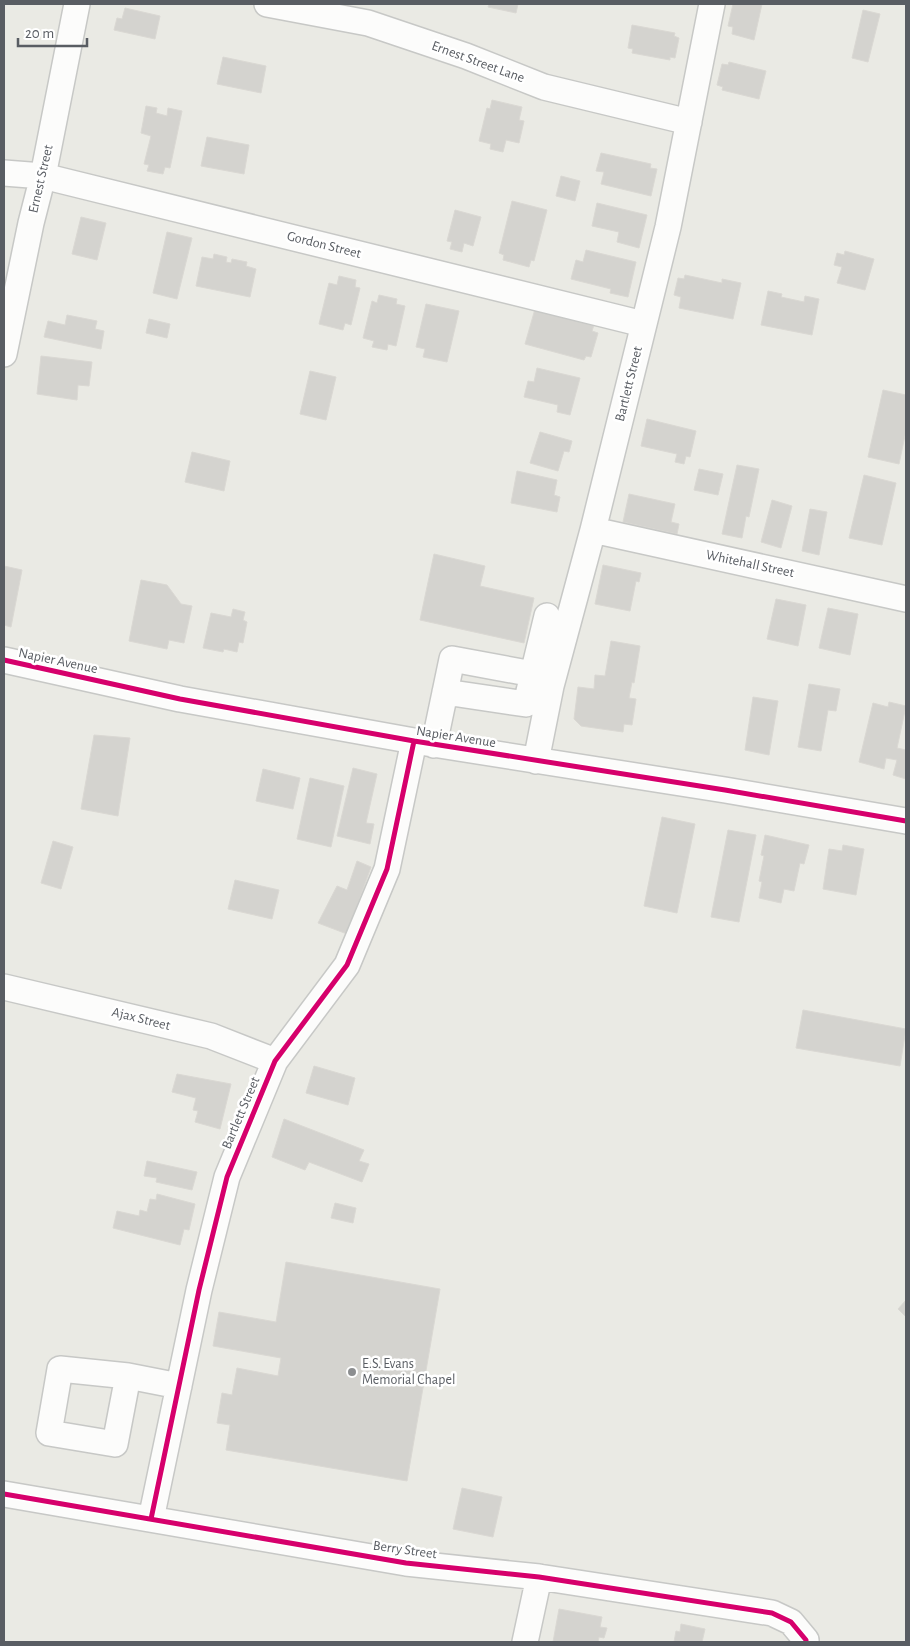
<svg xmlns="http://www.w3.org/2000/svg" width="910" height="1646" viewBox="0 0 910 1646" font-family="'Alegreya Sans',sans-serif">
  <style>
    .building { fill: #d4d3cf; stroke: #dad8d3 }
    .lines { fill: none; stroke-linecap: round; stroke-linejoin: round }
    .minor-casing { stroke: #c7c8c6; stroke-width: 28 }
    .minor { stroke: #fcfcfb; stroke-width: 25 }
    .cycleway-casing { stroke: #fff; stroke-width: 8 }
    .cycleway { stroke: #d6006c; stroke-width: 5 }
    .poi-dot { fill: #8c8e90; stroke: #fff; stroke-width: 2 }
    .labels { text-anchor: middle; dominant-baseline: central; stroke-width: 5; stroke-linejoin: round; paint-order: stroke }
    .street-label { font-size: 14px; fill: #595d63; stroke: #fff }
    .poi-label { font-size: 14px; fill: #595d63; stroke: #fff; text-anchor: start }
  </style>
  <rect width="100%" height="100%" fill="#eaeae4"/>
  <path class="building" d="M489,4H518L516,13L488,7Z
    M733,4H762L754,40L732,34L733,27L728,26Z
    M125,8L160,16L155,39L114,30L117,18L122,19Z
    M863,10L880,14L868,62L852,58Z
    M632,25L675,33L674,36L679,38L675,58L670,57V60L632,53L633,49L628,48Z
    M223,57L266,66L261,93L217,84Z
    M729,62L766,71L759,99L722,90L723,87L717,85L722,64L728,65Z
    M492,100L522,107L519,120L524,121L519,143L506,140L503,152L490,149L491,144L479,141L487,108L490,109Z
    M146,106L157,108L156,113L167,116L168,108L182,111L170,168L165,167L163,174L147,171L149,165L144,164L151,136L141,133Z
    M207,137L249,145L244,174L201,166Z
    M601,153L651,164L650,168L657,169L651,196L601,184L604,172L596,171Z
    M561,176L580,181L575,201L556,196Z
    M512,201L547,210L534,261L531,260L529,267L503,260L504,255L499,253Z
    M597,203L647,215L639,248L617,242L619,232L592,226Z
    M455,210L481,217L473,246L464,243L462,252L450,249L452,242L447,241Z
    M81,217L106,223L97,260L72,254Z
    M167,232L192,238L177,299L153,293Z
    M586,250L636,262L628,297L610,293L611,289L571,279L576,260L583,262Z
    M845,251L874,259L865,290L837,283L842,267L834,265L837,253L844,255Z
    M214,254L227,257L226,262L231,263L232,259L247,262L246,266L256,269L250,297L196,286L202,257L213,259Z
    M685,275L722,283V279L741,283L733,319L679,308L681,297L674,295L678,278L684,279Z
    M339,276L356,280L355,287L360,288L351,325L345,323L343,330L319,324L329,283L337,285Z
    M768,291L782,294L781,297L804,302L805,296L819,299L812,335L761,325Z
    M379,295L397,299L396,304L405,306L396,346L388,344L387,350L372,347L374,341L363,338L372,301L377,303Z
    M426,304L459,311L447,362L423,357L425,349L416,347Z
    M535,309L594,325L592,331L598,333L591,357L586,356L584,360L525,344Z
    M67,315L97,321L95,329L104,331L101,349L44,337L48,321L65,325Z
    M149,319L170,324L167,338L146,333Z
    M41,356L92,362L89,386L78,385L77,400L37,394Z
    M537,368L580,378L570,415L557,412L558,405L524,397L528,381L534,382Z
    M310,371L336,377L326,420L300,414Z
    M883,390L906,395V431L899,464L868,457Z
    M647,419L696,431L690,457L686,456L684,464L675,462L677,454L641,446Z
    M540,432L572,441L569,452L564,451L558,471L530,463Z
    M192,452L230,461L224,491L185,482Z
    M737,465L759,469L749,517L746,516L742,538L722,534Z
    M699,469L723,474L718,495L694,490Z
    M517,471L557,480L554,495L560,497L557,512L511,503Z
    M864,475L896,483L882,545L849,538Z
    M629,494L675,504L671,522L679,524L677,534L623,522Z
    M772,500L792,506L781,548L761,542Z
    M810,509L827,512L819,555L802,551Z
    M434,554L485,566L480,586L534,598L524,643L420,620Z
    M603,565L641,573L639,582L636,581L630,611L595,604Z
    M4,566L22,570L11,627L4,625Z
    M141,580L167,585L181,604L192,606L184,643L169,640L167,649L129,641Z
    M776,599L806,605L798,646L767,639Z
    M828,608L858,614L850,655L819,648Z
    M233,609L245,612L243,620L247,622L243,643L239,642L237,652L224,649L223,652L203,648L211,613L231,617Z
    M611,641L640,646L634,683L632,682L629,698L636,699L632,725L624,724L623,732L581,726L574,719L578,687L594,689L595,675L605,676Z
    M809,684L840,689L836,711L828,710L821,751L798,747Z
    M753,697L778,701L769,755L745,750Z
    M889,702L906,706L897,748L906,750V779L893,775L897,760L886,758L884,769L859,762L873,703L888,707Z
    M94,735L130,738L118,816L81,809Z
    M353,768L377,774L366,823L374,824L370,844L337,836Z
    M263,769L300,778L293,809L256,801Z
    M310,778L344,786L331,847L297,839Z
    M662,817L695,824L677,913L644,906Z
    M728,830L756,835L739,922L711,917Z
    M765,835L809,845L804,864L800,863L794,891L784,889L781,903L759,898L762,882L759,881L764,856L761,855Z
    M53,841L73,847L61,889L41,883Z
    M843,845L864,849L856,895L823,889L829,849L842,851Z
    M357,861L371,867L347,934L318,923L337,886L347,890Z
    M235,880L279,890L272,919L228,909Z
    M803,1010L906,1029L900,1066L796,1048Z
    M314,1066L355,1078L348,1105L306,1093Z
    M177,1074L231,1084L220,1129L195,1122L198,1111L193,1110L196,1098L172,1092Z
    M284,1119L364,1150L359,1161L369,1164L362,1182L309,1162L305,1170L272,1157Z
    M147,1161L197,1172L192,1190L156,1182L157,1178L144,1176Z
    M157,1194L195,1204L189,1230L184,1229L180,1245L113,1228L117,1211L139,1216L140,1210L147,1212L150,1199L156,1200Z
    M335,1203L356,1208L353,1223L331,1218Z
    M286,1262L440,1289L407,1481L226,1450L230,1425L217,1423L222,1393L232,1395L237,1368L278,1376L281,1358L213,1346L219,1312L276,1322Z
    M906,1300V1317L898,1309Z
    M462,1488L502,1497L493,1537L453,1529Z
    M559,1609L602,1617L600,1627L607,1628L604,1638L599,1637L598,1642H553Z
    M681,1624L705,1629L702,1642H674L676,1631L680,1632Z"/>
  <g class="lines">
    <g class="minor-casing">
      <path id="minor" d="M267,4L368,23L466,56L544,87L689,122
        M4,173L43,176L643,324
        M4,354L31,223L43,176L77,4
        M593,530L906,599
        M4,660L180,699L414,741L725,790L906,821
        M533,674L547,616
        M434,745L452,659L533,674L526,704L445,692
        M536,761L551,686L593,530L668,227L712,4
        M4,987L211,1036L275,1061
        M128,1376L115,1444L49,1433L60,1369L128,1376L179,1386
        M4,1494L406,1563L539,1577L772,1613L791,1622L806,1640V1642
        M151,1519L199,1290L227,1177L275,1061L347,965L387,869L414,741
        M525,1642L539,1577"/>
    </g>
    <use href="#minor" class="minor"/>
    <g class="cycleway-casing">
      <path id="cycleway" d="M4,660L180,699L414,741L725,790L906,821
        M4,1494L406,1563L539,1577L772,1613L791,1622L806,1640V1642
        M151,1519L199,1290L227,1177L275,1061L347,965L387,869L414,741"/>
    </g>
    <use href="#cycleway" class="cycleway"/>
  </g>
  <circle class="poi-dot" cx="352" cy="1372" r="5"/>
  <g class="labels">
    <g class="street-label">
      <text transform="translate(478 62) rotate(20)">Ernest Street Lane</text>
      <text transform="translate(41 179) rotate(-77)">Ernest Street</text>
      <text transform="translate(324 245) rotate(14)">Gordon Street</text>
      <text transform="translate(629 384) rotate(-76)">Bartlett Street</text>
      <text transform="translate(750 564) rotate(12)">Whitehall Street</text>
      <text transform="translate(58 661) rotate(12)">Napier Avenue</text>
      <text transform="translate(456 737) rotate(9)">Napier Avenue</text>
      <text transform="translate(141 1019) rotate(14)">Ajax Street</text>
      <text transform="translate(241 1113) rotate(-67)">Bartlett Street</text>
      <text transform="translate(405 1550) rotate(8)">Berry Street</text>
    </g>
    <g class="poi-label">
      <text x="362" y="1364">E.S. Evans<tspan x="362" dy="16">Memorial Chapel</tspan></text>
    </g>
  </g>
  <rect width="910" height="1646" fill="none" stroke="#595d63" stroke-width="10"/>
  <path d="M18 38v8h69v-8" fill="none" stroke="#595d63" stroke-width="2.5"/>
  <text x="25" y="38" font-size="15" fill="#595d63" stroke="#ffffff" stroke-width="4" paint-order="stroke">20 m</text>
</svg>
